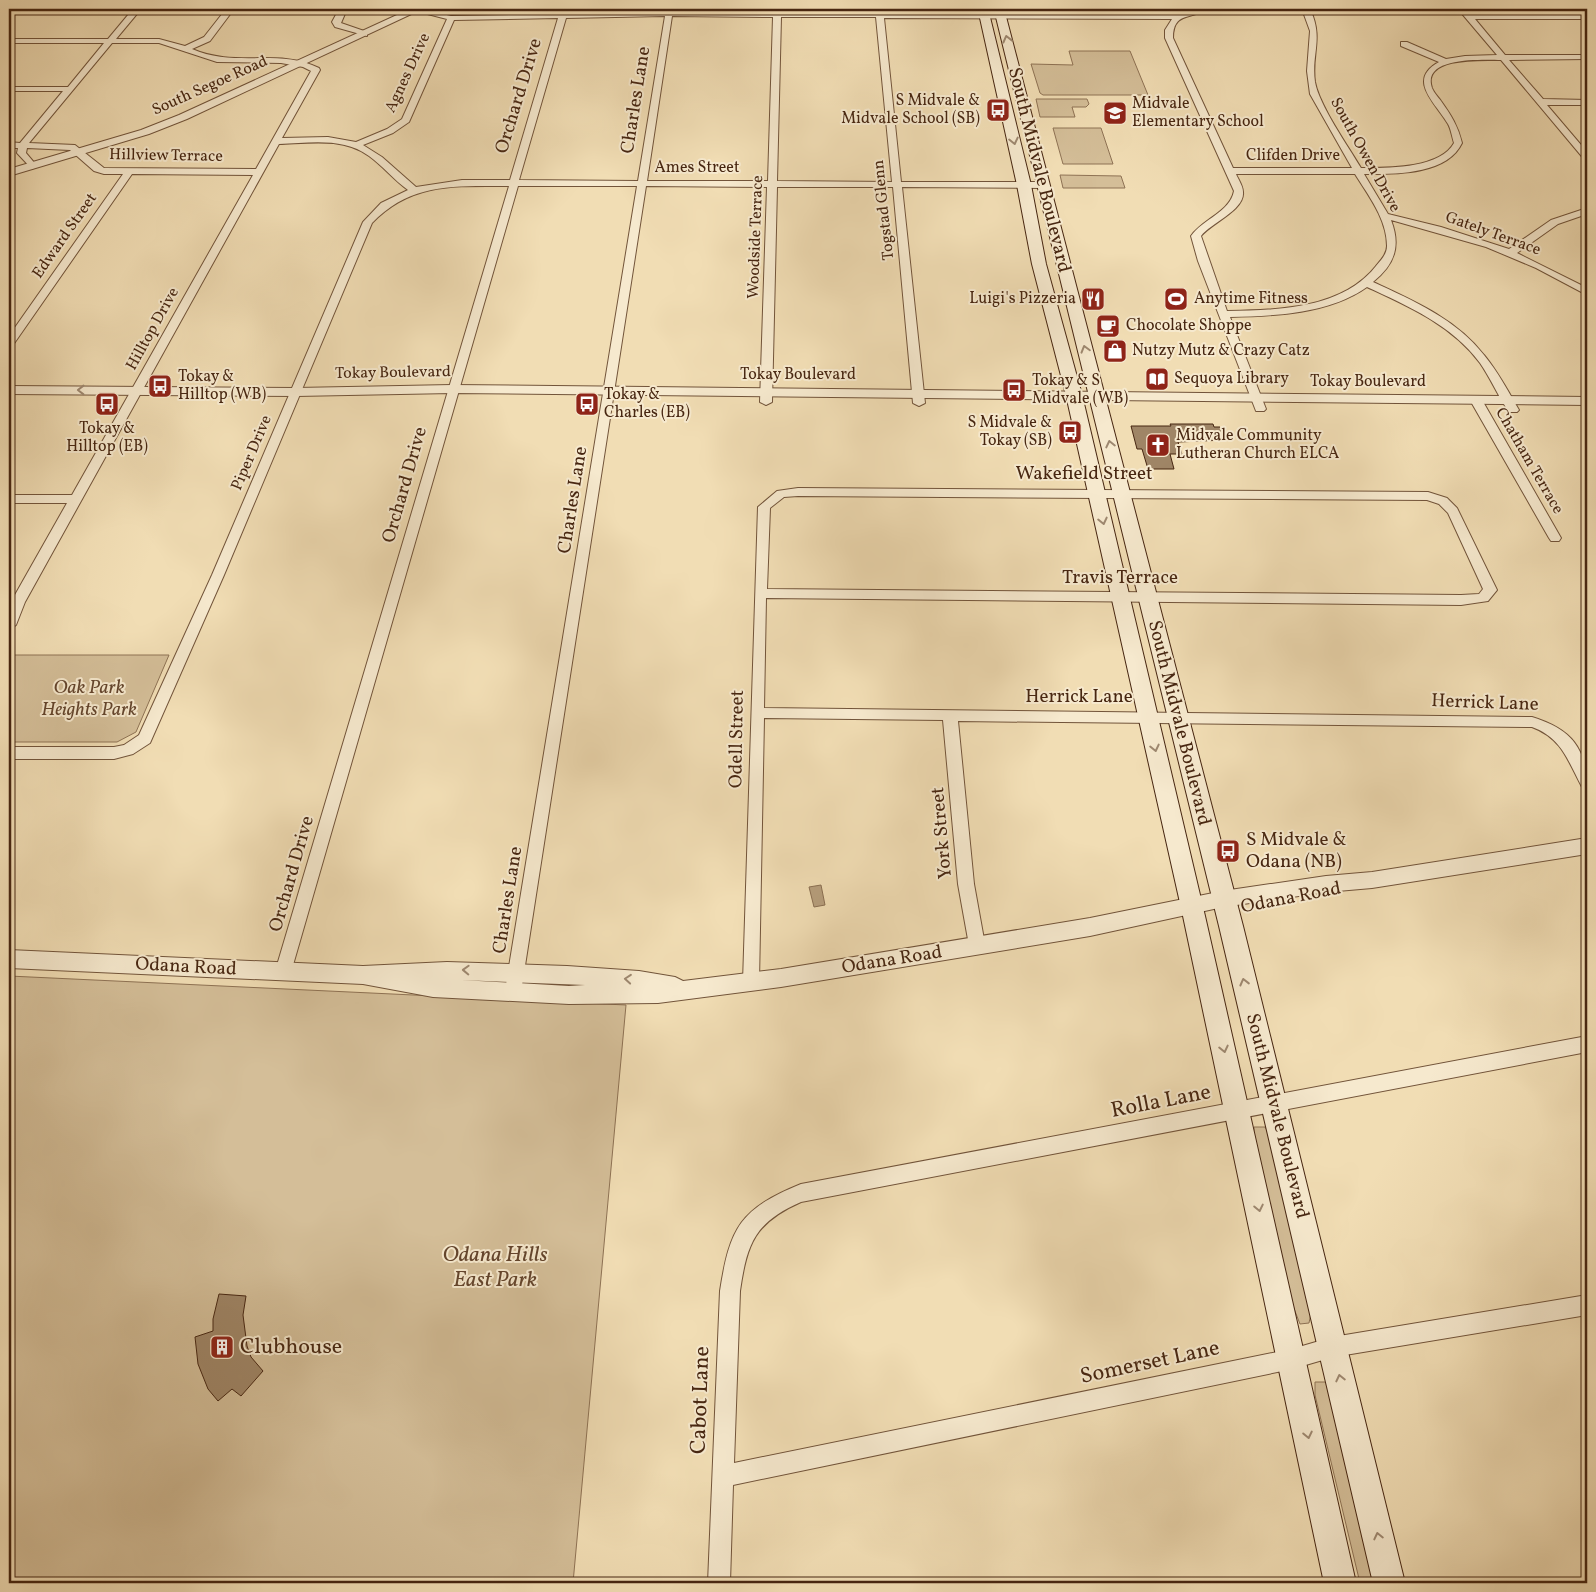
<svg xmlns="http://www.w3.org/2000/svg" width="1596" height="1592" viewBox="0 0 1596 1592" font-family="Vollkorn,serif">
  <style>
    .green { fill: #d4be98; stroke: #8e7254 }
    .water { fill: #b79f7d; stroke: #8a6f52 }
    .building { fill: #9f8566; stroke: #472611 }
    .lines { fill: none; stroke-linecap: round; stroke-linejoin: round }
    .minor-casing { stroke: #72543a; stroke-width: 2 }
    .tertiary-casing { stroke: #72543a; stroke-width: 2 }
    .secondary-casing { stroke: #472611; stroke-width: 2 }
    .minor { fill: #f6e9ce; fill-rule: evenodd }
    .tertiary { fill: #f6e9ce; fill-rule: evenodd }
    .secondary { fill: #f6e9ce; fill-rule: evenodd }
    .oneway { stroke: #9e8870 }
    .labels { text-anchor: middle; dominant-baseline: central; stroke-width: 4; stroke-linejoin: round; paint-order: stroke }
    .far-street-label { font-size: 16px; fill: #472611; stroke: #f6e9ce }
    .far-poi-label { font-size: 16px; fill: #472611; stroke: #f6e9ce; text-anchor: start }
    .street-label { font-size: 19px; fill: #472611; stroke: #f6e9ce }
    .park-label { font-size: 19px; font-style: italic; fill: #63442c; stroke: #f6e9ce }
    .poi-label { font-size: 19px; fill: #472611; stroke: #f6e9ce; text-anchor: start }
    .near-street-label { font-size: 22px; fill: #472611; stroke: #f6e9ce }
    .near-park-label { font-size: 22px; font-style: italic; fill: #63442c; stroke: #f6e9ce }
    .near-poi-label { font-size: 22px; fill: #472611; stroke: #f6e9ce; text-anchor: start }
  </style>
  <rect width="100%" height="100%" fill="#f1ddb4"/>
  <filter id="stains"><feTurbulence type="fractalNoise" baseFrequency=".004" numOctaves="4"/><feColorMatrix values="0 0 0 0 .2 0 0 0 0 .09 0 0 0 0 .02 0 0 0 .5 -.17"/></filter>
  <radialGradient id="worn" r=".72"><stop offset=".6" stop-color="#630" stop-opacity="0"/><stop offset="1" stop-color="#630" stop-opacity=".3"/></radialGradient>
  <path class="green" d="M1069,51H1130L1148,95H1043L1040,93L1031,64L1073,65Z
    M1036,99H1087L1089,104L1086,107H1072L1075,117H1040Z
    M1053,128H1101L1113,164H1063Z
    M1060,175L1121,176L1125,188H1063Z
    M169,655L136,732L117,742H9V655Z
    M9,976L626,1005L573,1583H9Z
    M1254,1127H1265L1272,1139L1312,1308L1309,1323L1300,1324L1293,1306L1254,1138Z
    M1315,1382H1326L1333,1397L1378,1583H1360L1315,1395Z"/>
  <path class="water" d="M821,885L825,905L814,907L809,887Z"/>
  <path class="building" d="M1170,424H1213L1214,427H1220L1225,440L1178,442L1182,454H1170L1174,469H1148L1142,449H1137L1131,426H1171Z
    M219,1294L246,1296L243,1315L247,1346L251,1357L263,1371L241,1396L232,1389L218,1401L208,1389L198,1364L195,1337L213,1331V1319Z"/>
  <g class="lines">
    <g class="minor-casing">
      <path id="minor" d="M133,9H141L116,39H159L185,46L204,37L226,9H234L210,41L192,49C235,68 278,48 319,68L320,70L282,138L328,137L356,142L387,129L402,119L447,19L408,9H421L451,16L560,14L561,9H569L567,14L777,12L1176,15L1195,9H1206C1192,20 1173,11 1173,38L1233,168H1352L1310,94L1307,71L1310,31L1302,9H1310C1324,39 1311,53 1315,82C1319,105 1348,146 1361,168C1386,168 1440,169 1454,143C1452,137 1451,129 1448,124C1436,103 1406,80 1439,62L1401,46V42H1407L1446,59L1465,56L1497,55L1458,9H1466L1471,15H1587V19H1475L1505,55H1587V59L1509,60L1543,99L1587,100V105H1547L1587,152V160L1584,159L1501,60C1484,60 1421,56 1432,88C1434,93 1439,98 1441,101C1451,115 1458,126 1462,143C1447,175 1395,174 1364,174L1388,214L1441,227L1509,249L1551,220L1587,208V214L1558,224L1517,253L1587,288V295L1536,268L1486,247L1391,220C1401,246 1395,264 1373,282C1414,301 1456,319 1484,355C1498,372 1508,391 1519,410L1517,412H1509C1498,396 1491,379 1480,363C1452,325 1408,306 1367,287C1329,314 1275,316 1230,317L1266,409L1264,411H1256L1198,261L1191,236C1203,219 1230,212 1234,191L1165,38V30L1172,19L884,18L901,182H1044L1049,185L1044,188L902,187L925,403L919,406L913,403L893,187H777L772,402L766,405L760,402L767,187L646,186L522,985L520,990L514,992L508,990L506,985L637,186H518L291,972L289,977L283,979L277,977L275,972L509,186C456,186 411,182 372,223L224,575L150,743L133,754L114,759H9V747H114L124,745L139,735L212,575L363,222L381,203L408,190C394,180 383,166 369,156C343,137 310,143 279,144L25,602L16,625L9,630V609L11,602L67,503H9V495H72L253,175L132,174L13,345L9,346V336L123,174H104L94,171L70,150L27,148L26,153L37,166L32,169L17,153L18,148H9V142L20,143L63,91H9V87H68L104,43H9V39H108ZM665,16L638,181L519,180L566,18ZM672,16L773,17L768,181H647ZM781,17H876L892,182L777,181ZM558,18L510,180H462L416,187L382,157L363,145L393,133L409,122L454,20ZM112,43H159L217,62L281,63L303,67L311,71L256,169L104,168L75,145L29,143ZM1236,174H1355C1368,195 1387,219 1387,246C1387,254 1381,260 1376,266C1342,309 1278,310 1227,311L1201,236C1211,223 1245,210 1243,192C1243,186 1238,179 1236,174Z
        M339,9H347L341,23L367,32V36L335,27L332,22Z
        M1476,397L1482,400L1561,538L1559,541H1551L1549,538L1470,400Z
        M798,488L1428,492L1447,498L1457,508L1497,590L1488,601L1461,605L766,598L764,708L1532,717C1571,729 1587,748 1587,789L1582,787C1568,761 1562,738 1532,727L958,721L974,884L985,945L983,950L977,952L971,950L969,945L958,884L943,720L764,718L759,982L757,987L751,989L745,987L743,982L758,507L777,491ZM798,496L1427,500L1439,504L1448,513L1483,589L1479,594L1461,595L767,589L770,508L784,497Z
        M1587,1036V1052L801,1202C755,1222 747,1243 740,1291L734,1463L1292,1349L1333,1337L1587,1295V1315L1333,1357L1292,1369L733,1485L730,1583H708L720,1291C730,1227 740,1209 801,1184Z"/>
    </g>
    <g class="tertiary-casing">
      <path id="tertiary" d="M410,9H422L187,119L149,134L9,176V169L141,130L179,115Z
        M452,385L1587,397V405L452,393L296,396L9,394V386L296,388Z
        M1587,838V854L1372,888L1326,892L1223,907L1090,936L781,987L658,1003L569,1004L433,997L363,984L9,968V950L363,966L447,962L567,966L639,971L675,977L683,981L781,969L1090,918L1223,891L1326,876L1372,872ZM461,980L585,985L569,986Z"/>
    </g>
    <g class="secondary-casing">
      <path id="secondary" d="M978,9H988L1031,185L1046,264L1082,395L1205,916L1356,1583H1324L1183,916L1066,395L1032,264L1017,185Z
        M994,9H1004L1243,926L1405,1583H1373L1219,926Z"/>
    </g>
    <use href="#minor" class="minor"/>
    <use href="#tertiary" class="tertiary"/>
    <use href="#secondary" class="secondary"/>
  </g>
  <defs><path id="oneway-chevron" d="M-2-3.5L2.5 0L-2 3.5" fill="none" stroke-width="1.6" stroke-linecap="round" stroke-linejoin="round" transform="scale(1.25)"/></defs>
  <g class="oneway">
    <use href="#oneway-chevron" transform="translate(1007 39) rotate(-104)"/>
    <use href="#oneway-chevron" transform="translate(1014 141) rotate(77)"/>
    <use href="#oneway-chevron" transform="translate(1085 349) rotate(-106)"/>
    <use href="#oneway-chevron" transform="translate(81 390) rotate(-180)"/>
    <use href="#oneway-chevron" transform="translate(1110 444) rotate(-103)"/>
    <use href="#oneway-chevron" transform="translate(1103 521) rotate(77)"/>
    <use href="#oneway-chevron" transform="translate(1155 748) rotate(77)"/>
    <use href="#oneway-chevron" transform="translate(466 970) rotate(-178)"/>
    <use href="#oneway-chevron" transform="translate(628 979) rotate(-175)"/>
    <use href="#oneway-chevron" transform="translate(1244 982) rotate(-104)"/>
    <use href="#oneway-chevron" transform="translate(1224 1049) rotate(77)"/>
    <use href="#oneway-chevron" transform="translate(1259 1208) rotate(78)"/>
    <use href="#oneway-chevron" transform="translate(1340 1378) rotate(-103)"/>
    <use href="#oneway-chevron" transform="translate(1308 1435) rotate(78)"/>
    <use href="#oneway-chevron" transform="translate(1378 1536) rotate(-103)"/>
  </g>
  <defs>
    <g id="bus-square" transform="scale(1.25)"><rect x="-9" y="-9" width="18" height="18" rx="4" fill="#8f2418" stroke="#f6e9ce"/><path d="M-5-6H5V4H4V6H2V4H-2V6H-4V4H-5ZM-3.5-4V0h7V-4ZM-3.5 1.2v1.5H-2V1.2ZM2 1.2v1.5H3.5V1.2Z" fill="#fff"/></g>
    <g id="school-square" transform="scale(1.25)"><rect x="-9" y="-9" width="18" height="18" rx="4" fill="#8f2418" stroke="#f6e9ce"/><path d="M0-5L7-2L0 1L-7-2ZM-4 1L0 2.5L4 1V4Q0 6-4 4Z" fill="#fff"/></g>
    <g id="restaurant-square" transform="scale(1.25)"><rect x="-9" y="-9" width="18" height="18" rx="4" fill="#8f2418" stroke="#f6e9ce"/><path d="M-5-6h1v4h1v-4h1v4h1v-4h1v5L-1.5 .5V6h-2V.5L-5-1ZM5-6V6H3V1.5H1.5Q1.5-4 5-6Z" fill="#fff"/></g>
    <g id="stadium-square" transform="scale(1.25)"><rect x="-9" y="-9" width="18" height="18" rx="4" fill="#8f2418" stroke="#f6e9ce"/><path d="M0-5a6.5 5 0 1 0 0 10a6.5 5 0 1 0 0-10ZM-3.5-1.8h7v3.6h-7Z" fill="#fff"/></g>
    <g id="cafe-square" transform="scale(1.25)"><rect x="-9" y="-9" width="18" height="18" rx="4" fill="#8f2418" stroke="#f6e9ce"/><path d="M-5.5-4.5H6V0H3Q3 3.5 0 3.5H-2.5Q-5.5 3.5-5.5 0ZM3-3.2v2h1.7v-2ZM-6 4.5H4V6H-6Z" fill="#fff"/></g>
    <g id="shop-square" transform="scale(1.25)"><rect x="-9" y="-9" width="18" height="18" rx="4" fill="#8f2418" stroke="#f6e9ce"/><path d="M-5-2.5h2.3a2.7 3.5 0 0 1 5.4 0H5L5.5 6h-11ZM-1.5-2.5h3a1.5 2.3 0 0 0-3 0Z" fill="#fff"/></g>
    <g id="library-square" transform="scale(1.25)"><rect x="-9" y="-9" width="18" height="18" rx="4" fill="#8f2418" stroke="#f6e9ce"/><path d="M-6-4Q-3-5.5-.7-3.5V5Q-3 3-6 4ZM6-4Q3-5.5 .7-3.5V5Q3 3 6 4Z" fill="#fff"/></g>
    <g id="church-square" transform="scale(1.25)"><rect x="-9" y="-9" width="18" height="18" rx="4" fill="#8f2418" stroke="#f6e9ce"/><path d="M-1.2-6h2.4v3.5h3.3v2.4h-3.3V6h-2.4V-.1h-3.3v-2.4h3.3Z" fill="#fff"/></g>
    <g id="building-square" transform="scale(1.25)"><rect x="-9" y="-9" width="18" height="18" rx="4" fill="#8f2418" stroke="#f6e9ce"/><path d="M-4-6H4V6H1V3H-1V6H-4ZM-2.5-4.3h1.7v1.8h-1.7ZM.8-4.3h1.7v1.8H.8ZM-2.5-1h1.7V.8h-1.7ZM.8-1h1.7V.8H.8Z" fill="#fff"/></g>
  </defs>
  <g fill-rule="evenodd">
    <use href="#bus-square" x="998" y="110"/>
    <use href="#school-square" x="1115" y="113"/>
    <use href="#restaurant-square" x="1093" y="299"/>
    <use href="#stadium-square" x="1176" y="299"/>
    <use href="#cafe-square" x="1108" y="326"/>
    <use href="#shop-square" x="1115" y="351"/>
    <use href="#library-square" x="1157" y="379"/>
    <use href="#bus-square" x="160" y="386"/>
    <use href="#bus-square" x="1014" y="390"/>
    <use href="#bus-square" x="107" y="404"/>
    <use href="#bus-square" x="587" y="404"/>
    <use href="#bus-square" x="1070" y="432"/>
    <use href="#church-square" x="1158" y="445"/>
    <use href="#bus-square" x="1228" y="851"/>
    <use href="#building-square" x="222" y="1347"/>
  </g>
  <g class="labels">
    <g class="far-street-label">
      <text transform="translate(408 73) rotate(-65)">Agnes Drive</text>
      <text transform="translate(210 86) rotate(-24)">South Segoe Road</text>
      <text transform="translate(1365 155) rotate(61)">South Owen Drive</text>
      <text transform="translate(166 156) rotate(1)">Hillview Terrace</text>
      <text x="1293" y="156">Clifden Drive</text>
      <text x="697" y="168">Ames Street</text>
      <text transform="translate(884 210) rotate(-96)">Togstad Glenn</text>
      <text transform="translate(1493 234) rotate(20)">Gately Terrace</text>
      <text transform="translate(65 236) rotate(-55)">Edward Street</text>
      <text transform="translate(756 237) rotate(-88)">Woodside Terrace</text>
      <text transform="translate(153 329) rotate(-61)">Hilltop Drive</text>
      <text transform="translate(393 373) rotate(-1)">Tokay Boulevard</text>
      <text x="798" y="375">Tokay Boulevard</text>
      <text x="1368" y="382">Tokay Boulevard</text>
      <text transform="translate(252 453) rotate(-67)">Piper Drive</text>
      <text transform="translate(1529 461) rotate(60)">Chatham Terrace</text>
    </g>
    <g class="far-poi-label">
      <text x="980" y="101" text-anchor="end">S Midvale &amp;<tspan x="980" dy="18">Midvale School (SB)</tspan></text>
      <text x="1132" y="104">Midvale<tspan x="1132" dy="18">Elementary School</tspan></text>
      <text x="1076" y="299" text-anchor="end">Luigi's Pizzeria</text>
      <text x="1194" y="299">Anytime Fitness</text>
      <text x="1126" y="326">Chocolate Shoppe</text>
      <text x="1132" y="351">Nutzy Mutz &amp; Crazy Catz</text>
      <text x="178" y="377">Tokay &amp;<tspan x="178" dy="18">Hilltop (WB)</tspan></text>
      <text x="1174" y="379">Sequoya Library</text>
      <text x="1032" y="381">Tokay &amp; S<tspan x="1032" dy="18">Midvale (WB)</tspan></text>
      <text x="604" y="395">Tokay &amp;<tspan x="604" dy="18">Charles (EB)</tspan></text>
      <text x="1052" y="423" text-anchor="end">S Midvale &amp;<tspan x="1052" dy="18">Tokay (SB)</tspan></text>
      <text x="107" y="429" text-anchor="middle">Tokay &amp;<tspan x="107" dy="18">Hilltop (EB)</tspan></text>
      <text x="1176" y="436">Midvale Community<tspan x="1176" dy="18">Lutheran Church ELCA</tspan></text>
    </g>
    <g class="street-label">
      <text transform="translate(519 96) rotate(-73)">Orchard Drive</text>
      <text transform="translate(636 100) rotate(-81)">Charles Lane</text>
      <text transform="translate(1039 170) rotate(76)">South Midvale Boulevard</text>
      <text x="1084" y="474">Wakefield Street</text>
      <text transform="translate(405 485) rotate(-74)">Orchard Drive</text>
      <text transform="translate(573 500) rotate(-81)">Charles Lane</text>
      <text x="1120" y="578">Travis Terrace</text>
      <text x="1079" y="697">Herrick Lane</text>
      <text transform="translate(1485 703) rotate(2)">Herrick Lane</text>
      <text transform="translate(1179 723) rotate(76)">South Midvale Boulevard</text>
      <text transform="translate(737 739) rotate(-89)">Odell Street</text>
      <text transform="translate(942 833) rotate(-95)">York Street</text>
      <text transform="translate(292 874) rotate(-74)">Orchard Drive</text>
      <text transform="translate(1291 898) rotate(-11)">Odana Road</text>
      <text transform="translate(508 900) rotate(-81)">Charles Lane</text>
      <text transform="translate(892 960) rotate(-9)">Odana Road</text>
      <text transform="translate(186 967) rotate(3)">Odana Road</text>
      <text transform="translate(1277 1116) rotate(76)">South Midvale Boulevard</text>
    </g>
    <g class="park-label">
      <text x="89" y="688">Oak Park<tspan x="89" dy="22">Heights Park</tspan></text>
    </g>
    <g class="poi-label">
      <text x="1246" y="840">S Midvale &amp;<tspan x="1246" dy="22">Odana (NB)</tspan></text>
    </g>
    <g class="near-street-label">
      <text transform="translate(1161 1102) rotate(-11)">Rolla Lane</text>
      <text transform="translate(1150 1363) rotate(-12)">Somerset Lane</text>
      <text transform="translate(701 1400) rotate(-88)">Cabot Lane</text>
    </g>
    <g class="near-park-label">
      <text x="495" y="1255">Odana Hills<tspan x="495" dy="25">East Park</tspan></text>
    </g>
    <g class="near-poi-label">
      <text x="240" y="1347">Clubhouse</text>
    </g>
  </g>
  <rect width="1596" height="1592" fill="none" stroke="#f1ddb4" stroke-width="30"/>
  <rect x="10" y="10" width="1576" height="1572" fill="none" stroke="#472611" stroke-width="2.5"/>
  <rect x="15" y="15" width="1566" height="1562" fill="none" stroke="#472611"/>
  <rect width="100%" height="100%" filter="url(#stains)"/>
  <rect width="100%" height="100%" fill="url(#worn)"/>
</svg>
